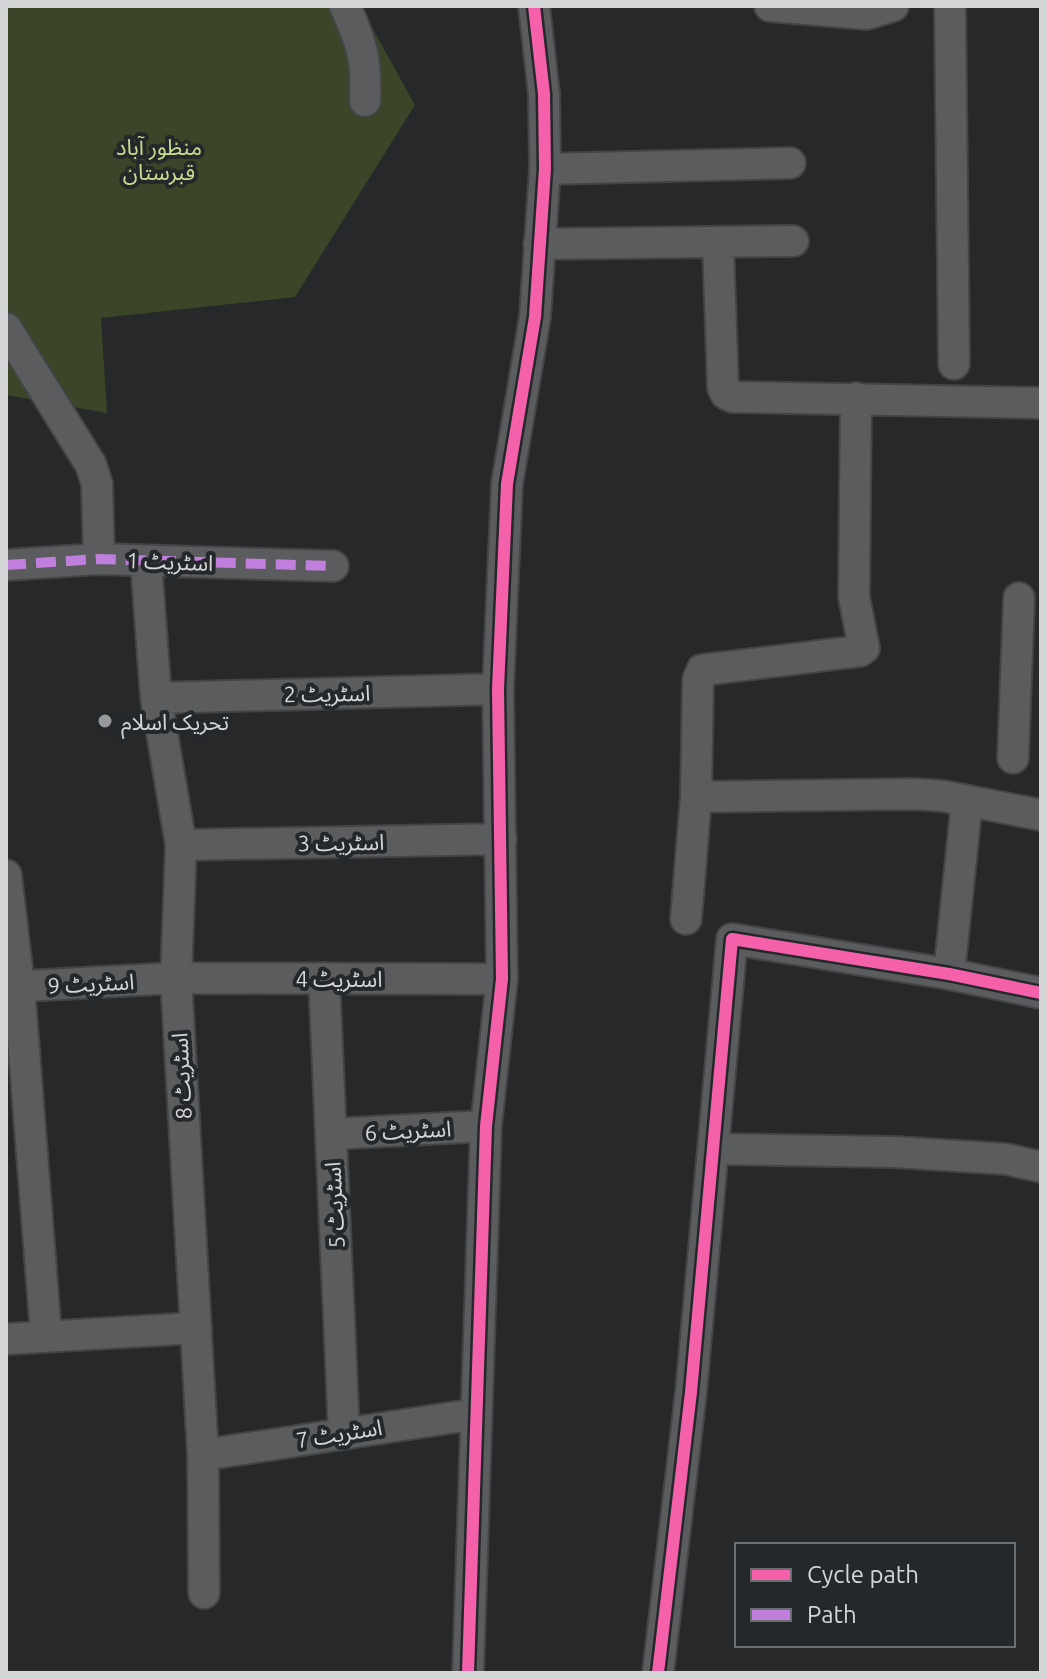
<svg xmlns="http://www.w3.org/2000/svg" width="1047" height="1679" viewBox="0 0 1047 1679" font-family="Ubuntu,'Noto Sans Arabic',sans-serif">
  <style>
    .green { fill: #3b4527 }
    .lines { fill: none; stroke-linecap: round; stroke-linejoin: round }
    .minor-casing { stroke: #434445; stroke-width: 34 }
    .minor { stroke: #5b5c5d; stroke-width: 30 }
    .quiet { stroke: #c07fdc; stroke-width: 10; stroke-dasharray: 20 10; stroke-linecap: butt }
    .cycleway-casing { stroke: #25282b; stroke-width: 17 }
    .cycleway { stroke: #f560ab; stroke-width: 12 }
    .poi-dot { fill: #98999b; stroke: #25282b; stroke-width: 3 }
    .labels { text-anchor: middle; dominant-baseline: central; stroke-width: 8; stroke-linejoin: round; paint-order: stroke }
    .park-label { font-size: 22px; fill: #c5df8f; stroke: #25282b }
    .street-label { font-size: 22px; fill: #d5d6d8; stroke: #25282b }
    .poi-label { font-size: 22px; fill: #d5d6d8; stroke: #25282b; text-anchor: start }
  </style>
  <rect width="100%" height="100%" fill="#26282a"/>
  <path class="green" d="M6,6H360L415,105L295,297L101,318L107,413L6,395Z"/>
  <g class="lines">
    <g class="minor-casing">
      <path id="minor" d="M345,6C362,44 367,59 365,101
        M770,6L867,14L893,6
        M950,6L954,364
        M545,169L790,163
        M718,242L723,388L726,394L733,397L1041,403
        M539,244L793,241
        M6,328L91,465L97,484L99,559
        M146,561L156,698L181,845L176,978L203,1455L204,1593
        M6,565L99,559L333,566
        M156,698L498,689
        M1013,758L1019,598
        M696,797L914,794L943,796L1041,815
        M181,845L501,839
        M6,875L19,986L46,1335
        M686,919L696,797L698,680L702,670L860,651L864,648L854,597L856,398
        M949,974L967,801
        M324,978L344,1432
        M6,987L176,978L502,979
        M331,1134L486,1126
        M713,1149L894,1152L1006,1159L1041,1167
        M6,1339L196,1328
        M203,1455L476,1414
        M468,1673L486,1126L502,979L498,689L507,484L535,317L545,169L544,94L534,6
        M658,1673L691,1392L732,939L949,974L1041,993"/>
    </g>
    <use href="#minor" class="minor"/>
    <path class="quiet" d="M6,565L99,559L333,566"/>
    <g class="cycleway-casing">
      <path id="cycleway" d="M468,1673L486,1126L502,979L498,689L507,484L535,317L545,169L544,94L534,6
        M658,1673L691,1392L732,939L949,974L1041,993"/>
    </g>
    <use href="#cycleway" class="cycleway"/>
  </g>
  <circle class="poi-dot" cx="105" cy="721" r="8"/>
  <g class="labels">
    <g class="park-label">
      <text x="159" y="146">منظور آباد<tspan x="159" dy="25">قبرستان</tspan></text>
    </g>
    <g class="street-label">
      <text transform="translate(170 561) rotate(2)">اسٹریٹ 1</text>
      <text transform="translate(327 693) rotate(-1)">اسٹریٹ 2</text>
      <text transform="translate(341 842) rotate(-1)">اسٹریٹ 3</text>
      <text x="339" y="978">اسٹریٹ 4</text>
      <text transform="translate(91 983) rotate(-3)">اسٹریٹ 9</text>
      <text transform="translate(181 1076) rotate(-93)">اسٹریٹ 8</text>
      <text transform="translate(408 1130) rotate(-3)">اسٹریٹ 6</text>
      <text transform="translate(334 1205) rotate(-93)">اسٹریٹ 5</text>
      <text transform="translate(339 1433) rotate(-9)">اسٹریٹ 7</text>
    </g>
    <g class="poi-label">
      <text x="121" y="721">تحریک اسلام</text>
    </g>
  </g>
  <rect width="1047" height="1679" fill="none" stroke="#d5d6d8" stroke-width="16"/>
  <rect x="735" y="1543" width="280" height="104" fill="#25282b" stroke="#6b6e70" stroke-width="2"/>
  <rect x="751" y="1569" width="40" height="12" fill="#f560ab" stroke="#6b6e70" stroke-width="2"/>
  <text x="807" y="1583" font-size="24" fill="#d5d6d8">Cycle path</text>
  <rect x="751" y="1609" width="40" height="12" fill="#c07fdc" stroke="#6b6e70" stroke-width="2"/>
  <text x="807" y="1623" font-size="24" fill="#d5d6d8">Path</text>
</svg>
